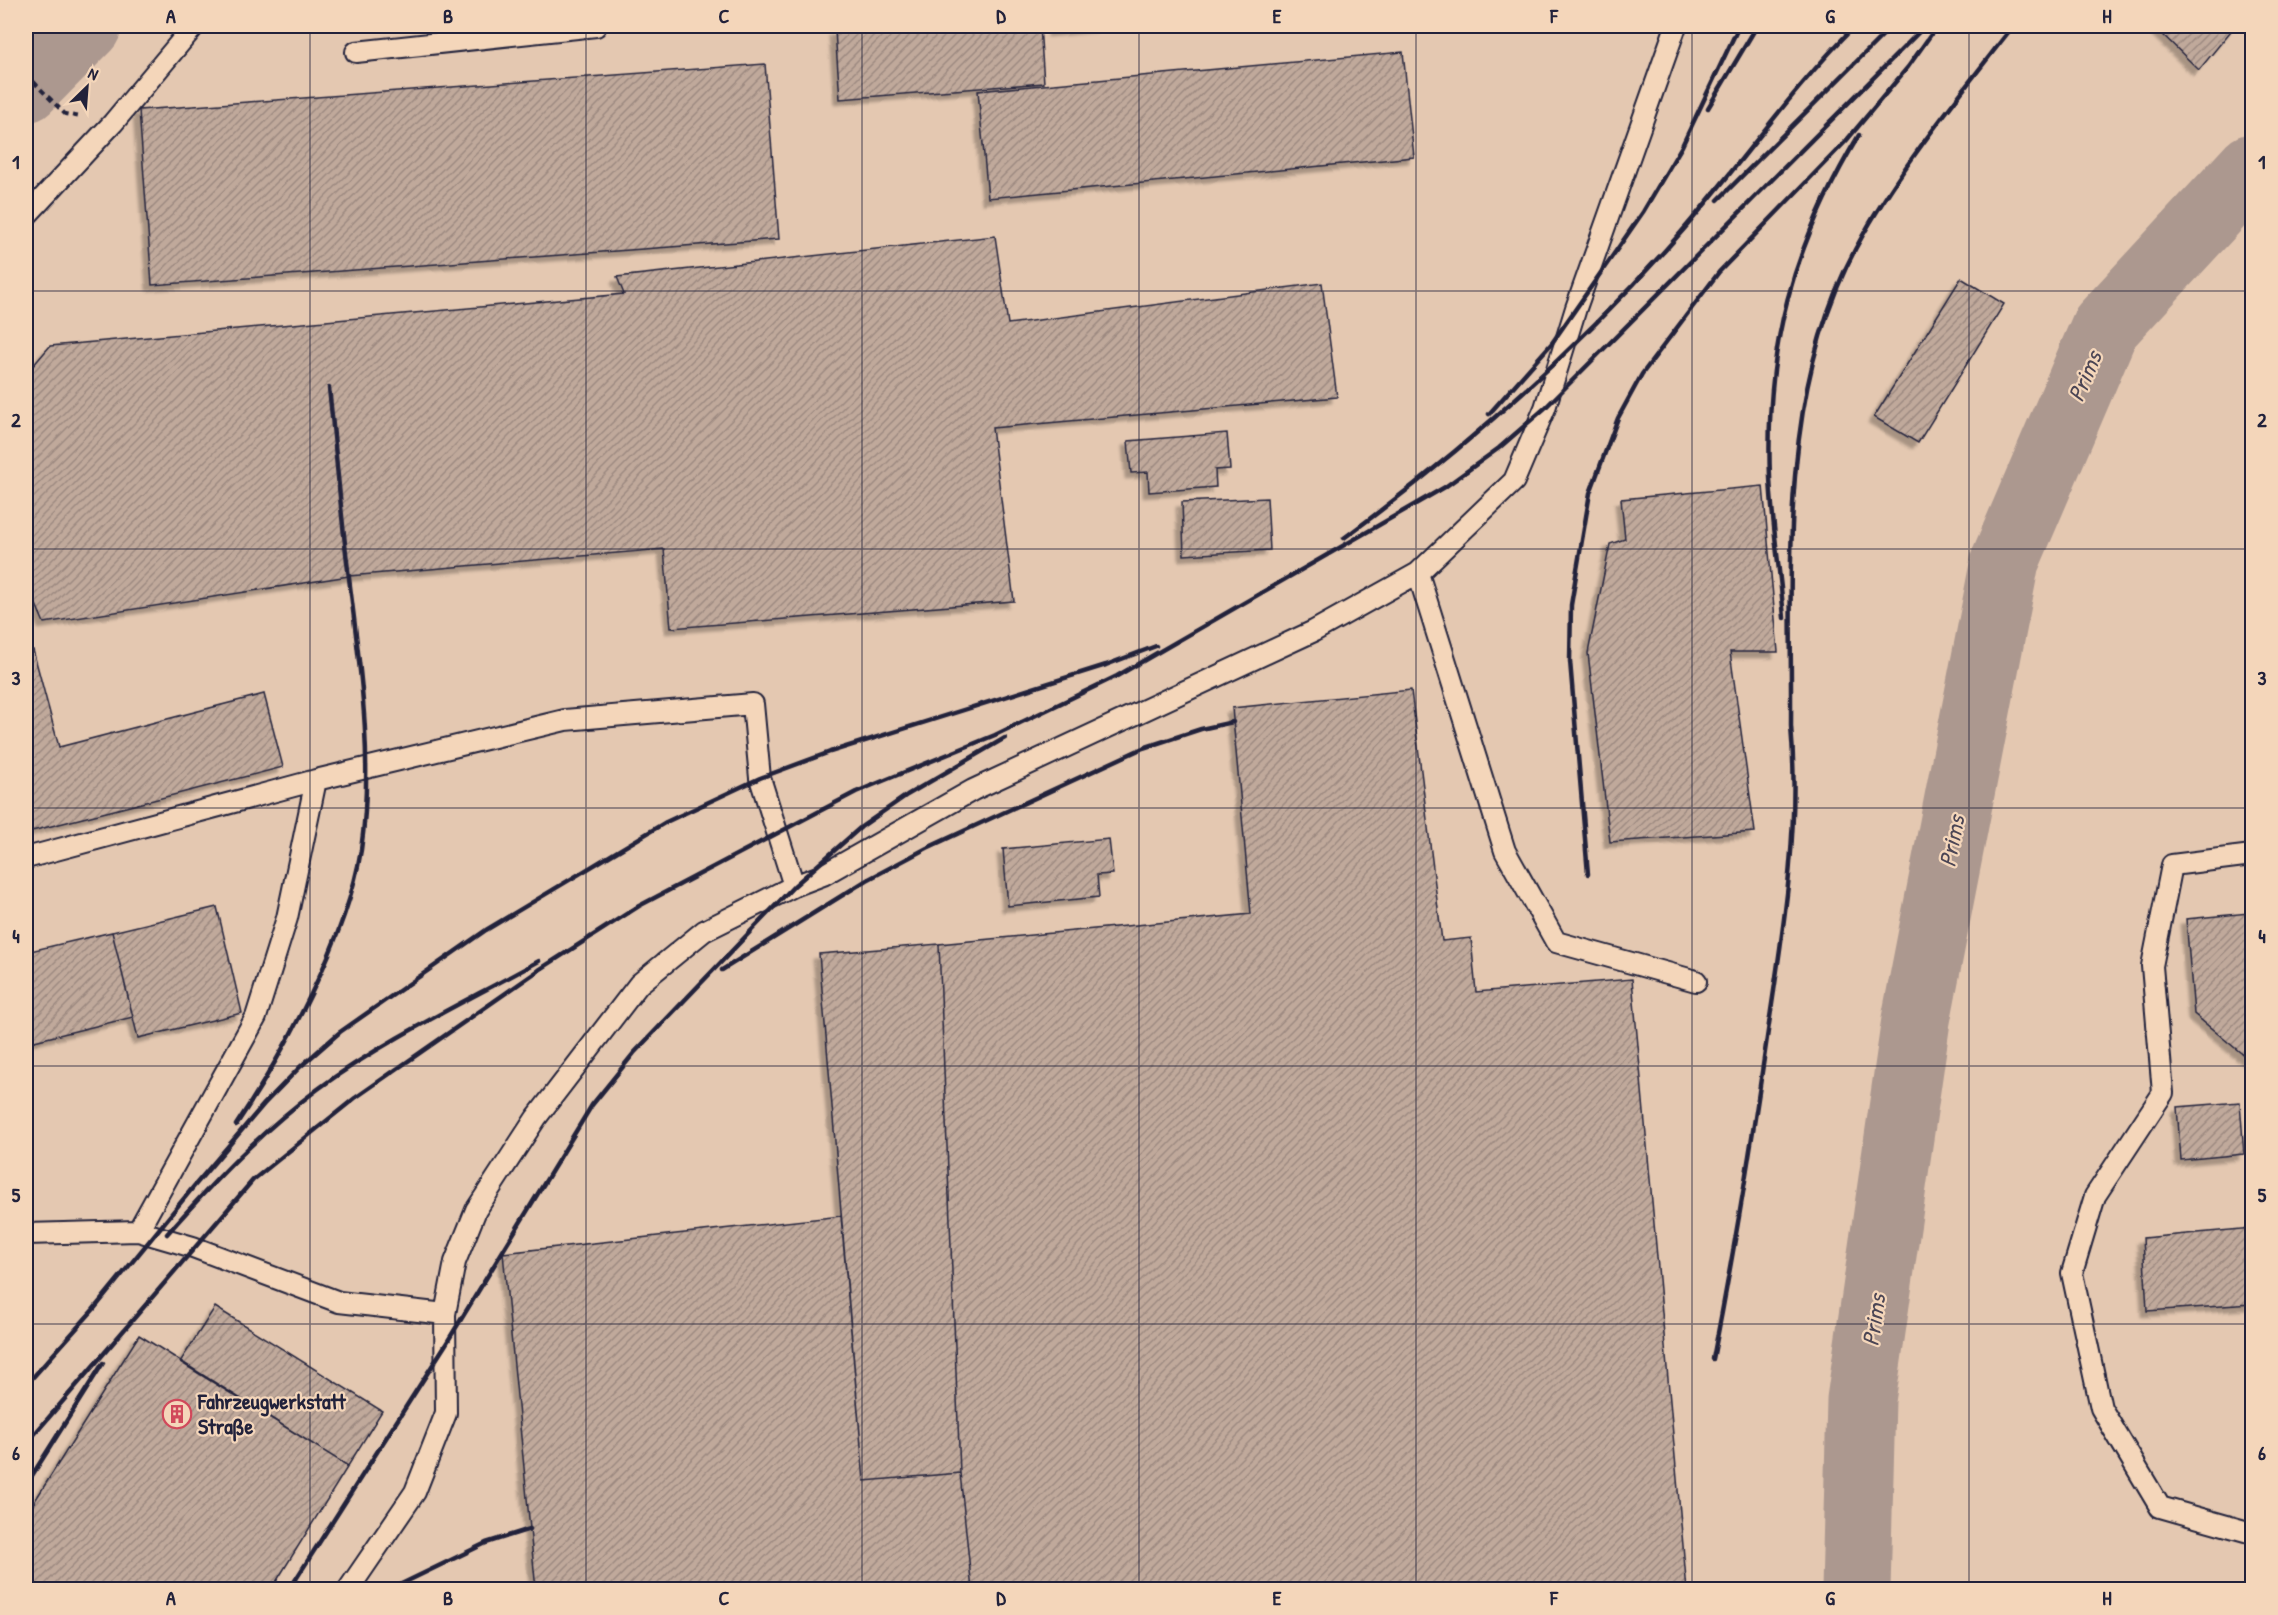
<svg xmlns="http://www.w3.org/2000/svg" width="2278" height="1615" viewBox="0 0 2278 1615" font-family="'Patrick Hand',sans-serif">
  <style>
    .built { fill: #e4c8b1 }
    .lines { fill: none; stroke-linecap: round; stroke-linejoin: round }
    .river { stroke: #ac988f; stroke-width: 69 }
    .building { fill: url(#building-hatch); stroke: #22223b; stroke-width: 1.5; filter: url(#shadow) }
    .service-casing { stroke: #22223b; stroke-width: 24 }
    .path { stroke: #22223b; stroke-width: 4; stroke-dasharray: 6 4.5; stroke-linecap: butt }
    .service { stroke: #f4d6ba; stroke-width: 20 }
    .rail { stroke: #22223b; stroke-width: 4.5 }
    .grid { fill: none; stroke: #22223b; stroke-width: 1.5; stroke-opacity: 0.55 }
    .labels { text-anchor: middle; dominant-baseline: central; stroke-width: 4.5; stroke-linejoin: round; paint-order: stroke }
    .poi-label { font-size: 22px; font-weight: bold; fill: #22223b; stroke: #f4d6ba; text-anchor: start }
    .water-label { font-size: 24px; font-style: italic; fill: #4b4554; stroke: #f4d6ba }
    .neatline { fill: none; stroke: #22223b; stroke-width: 2 }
    .grid-label { font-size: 20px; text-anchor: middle; font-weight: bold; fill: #22223b }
  </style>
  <defs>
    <pattern id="building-hatch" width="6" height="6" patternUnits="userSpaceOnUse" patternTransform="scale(1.5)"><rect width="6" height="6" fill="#c0a99b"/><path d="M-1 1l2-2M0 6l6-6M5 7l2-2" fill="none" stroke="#9c8980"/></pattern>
    <filter id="shadow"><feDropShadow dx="-5.5" dy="5.5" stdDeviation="1.5" flood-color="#0004"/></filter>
  </defs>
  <rect width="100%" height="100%" fill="#f4d6ba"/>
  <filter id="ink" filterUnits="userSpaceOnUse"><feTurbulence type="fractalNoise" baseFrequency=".0167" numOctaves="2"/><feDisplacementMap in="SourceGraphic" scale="12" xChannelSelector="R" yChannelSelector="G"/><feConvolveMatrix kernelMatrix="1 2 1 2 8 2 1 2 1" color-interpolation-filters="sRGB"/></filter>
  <g filter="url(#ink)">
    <path class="built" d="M26,26H2252V1589H26Z"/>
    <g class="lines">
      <path class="river" d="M26,88L87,26
        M1856,1590L1861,1400L1916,1020L2005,561L2105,327L2252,168"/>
    </g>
    <path class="building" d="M905,26H1040L1044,83L840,99L835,31Z
      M1054,26H1104L1054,31Z
      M2154,26H2235L2199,70Z
      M1403,52L1414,157L988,198L978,91Z
      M765,64L779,239L152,285L139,110Z
      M995,236L1008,324L1322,283L1337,397L992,428L1014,601L671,628L664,549L349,576L44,623L26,581V374L50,346L624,294L617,277Z
      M1961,278L2004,304L1918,443L1874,417Z
      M1227,433L1230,469L1215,470L1216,487L1149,492L1148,472L1131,473L1128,441Z
      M1763,486L1778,652H1730L1755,832L1610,842L1588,653L1610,544L1625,539L1621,499Z
      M1267,498L1270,550L1184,555L1182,502Z
      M33,650L59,747L264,694L283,767L28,832L26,652Z
      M1411,690L1442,941L1471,938L1476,992L1632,979L1687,1590H972L960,1473L939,944L1251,914L1232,708Z
      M1109,839L1113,874L1097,875L1099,897L1008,906L1003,849Z
      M217,907L242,1013L138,1038L112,932Z
      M2249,913L2252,936V1062L2194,1014L2186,919Z
      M112,932L133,1017L26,1043V952Z
      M939,944L960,1473L864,1481L819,954Z
      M2240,1102L2244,1154L2181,1160L2177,1107Z
      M841,1216L864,1481L960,1473L972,1590H536L503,1253Z
      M2252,1228V1304L2147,1311L2143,1238Z
      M215,1307L382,1411L348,1466L180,1362Z
      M139,1335L348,1466L271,1590H26V1515Z"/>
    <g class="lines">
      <g class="service-casing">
        <path id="service" d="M356,52L596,26
          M26,216L113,123L194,26
          M1418,573L1505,851L1556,942L1696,981
          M316,780L565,720L753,704L760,778L794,886
          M2252,855L2172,865L2152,966L2163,1093L2095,1196L2072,1273L2101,1408L2160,1507L2252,1533
          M26,858L316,780L287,918L256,1017L138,1231
          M26,1234L138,1231L193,1247L339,1302L445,1314
          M348,1590L415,1492L446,1413L445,1314L455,1262L476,1210L536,1118L639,984L704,931L794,886L823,875L973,790L1314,631L1418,573L1514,481L1545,408L1576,308L1676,26"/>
      </g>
      <path class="path" d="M26,74L65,114L80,117"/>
      <use href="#service" class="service"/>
      <path class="rail" d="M1708,108L1757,26
        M1718,200L1892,26
        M1489,414L1552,343L1643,212L1682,146L1739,26
        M1344,538C1465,449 1577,350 1677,237C1738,168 1790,91 1855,26
        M1784,618C1780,571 1772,524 1770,477C1765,347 1792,247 1859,135
        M1588,874L1570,661L1571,605L1590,493L1618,418L1642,374L1719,272L1846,141L1908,67L1937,26
        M722,970L867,880L927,848L1143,748L1201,729L1233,722
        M236,1125C285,1051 347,938 361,850C374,760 360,667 349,578C341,515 336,451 329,388
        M190,1191L264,1104L300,1067L340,1032L486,930L666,822L760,778L830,752L1106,665L1156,646
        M167,1234C214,1181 261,1131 318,1089C386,1039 465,1002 539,961
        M1713,1359C1735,1247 1753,1136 1769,1024C1784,925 1800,826 1791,726C1792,561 1777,384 1863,235C1905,161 1961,93 2013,26
        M26,1385L93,1310L195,1185
        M26,1444L253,1180L355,1098L539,970L639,906L856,792L995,735L1117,676L1445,487L1499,448L1545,408L1925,26
        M26,1485L103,1363
        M289,1590L446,1344L592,1105L634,1053L794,886L861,827L907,795L1005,738
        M389,1590L486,1543L530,1529"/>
    </g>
  </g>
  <path class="grid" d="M310,26V1590M586,26V1590M862,26V1590M1139,26V1590M1416,26V1590M1692,26V1590M1969,26V1590M26,291H2252M26,549H2252M26,808H2252M26,1066H2252M26,1324H2252"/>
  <defs>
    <g id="building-ring" transform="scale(1.5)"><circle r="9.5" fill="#f4d6ba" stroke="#d1495b" stroke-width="1.5"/><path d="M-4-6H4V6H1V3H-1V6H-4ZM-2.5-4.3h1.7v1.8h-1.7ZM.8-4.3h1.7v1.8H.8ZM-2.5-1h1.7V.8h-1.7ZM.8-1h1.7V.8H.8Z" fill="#d1495b"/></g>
  </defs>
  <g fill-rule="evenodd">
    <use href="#building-ring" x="177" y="1414"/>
  </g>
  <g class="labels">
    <g class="poi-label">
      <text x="198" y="1401">Fahrzeugwerkstatt<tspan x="198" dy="25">Straße</tspan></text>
    </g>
    <g class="water-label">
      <text transform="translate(2084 376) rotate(-67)">Prims</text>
      <text transform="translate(1951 841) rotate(-79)">Prims</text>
      <text transform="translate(1873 1320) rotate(-82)">Prims</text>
    </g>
  </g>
  <rect width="2278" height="1615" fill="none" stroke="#f4d6ba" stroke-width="66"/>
  <g transform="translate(87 87) rotate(25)" stroke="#f4d6ba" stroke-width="4.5" paint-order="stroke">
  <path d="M0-4.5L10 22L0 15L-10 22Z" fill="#22223b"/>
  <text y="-9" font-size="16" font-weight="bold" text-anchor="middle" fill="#22223b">N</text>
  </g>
  <rect x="33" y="33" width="2212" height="1549" class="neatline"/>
  <g class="grid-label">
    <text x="171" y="23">A</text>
    <text x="448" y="23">B</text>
    <text x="724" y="23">C</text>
    <text x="1001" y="23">D</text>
    <text x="1277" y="23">E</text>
    <text x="1554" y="23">F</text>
    <text x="1830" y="23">G</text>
    <text x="2107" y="23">H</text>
    <text x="16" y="169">1</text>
    <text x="2262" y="169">1</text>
    <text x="16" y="427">2</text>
    <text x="2262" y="427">2</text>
    <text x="16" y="685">3</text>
    <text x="2262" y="685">3</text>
    <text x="16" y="943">4</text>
    <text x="2262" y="943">4</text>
    <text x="16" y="1202">5</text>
    <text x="2262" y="1202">5</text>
    <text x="16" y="1460">6</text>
    <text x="2262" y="1460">6</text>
    <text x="171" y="1605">A</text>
    <text x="448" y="1605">B</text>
    <text x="724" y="1605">C</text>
    <text x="1001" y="1605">D</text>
    <text x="1277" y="1605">E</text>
    <text x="1554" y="1605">F</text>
    <text x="1830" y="1605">G</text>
    <text x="2107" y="1605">H</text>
  </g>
</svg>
